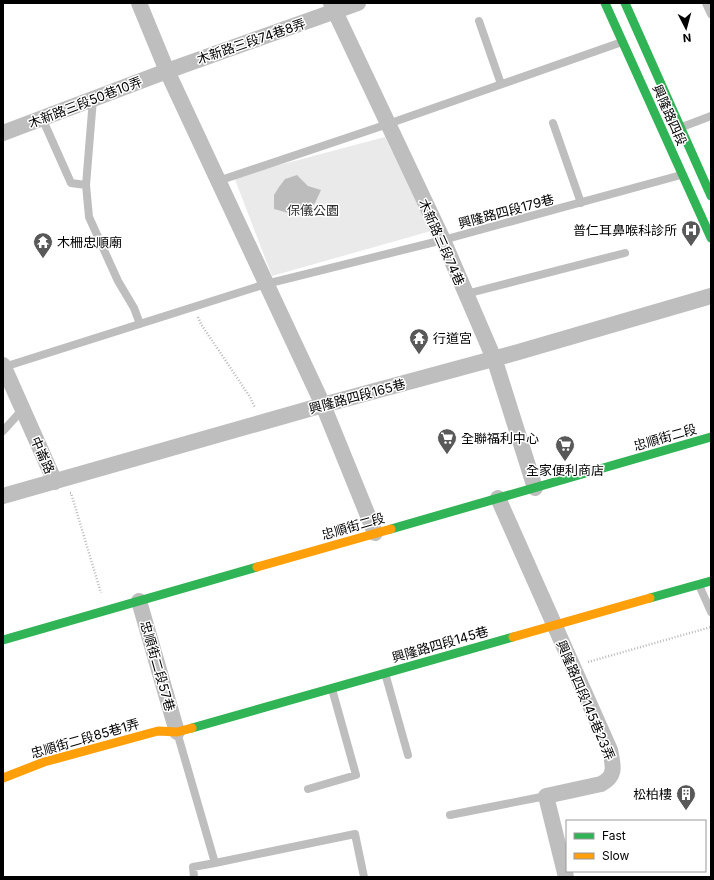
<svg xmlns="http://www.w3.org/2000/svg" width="714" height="880" viewBox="0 0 714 880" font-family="Inter,'Noto Sans TC',sans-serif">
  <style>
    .green { fill: #eaeaea }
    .water { fill: #bcbcbc }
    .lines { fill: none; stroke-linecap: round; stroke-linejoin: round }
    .path { stroke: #b8b8b8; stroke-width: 2.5; stroke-dasharray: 1 2; stroke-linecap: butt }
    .lane { stroke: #bebebe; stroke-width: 8 }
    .street { stroke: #bebebe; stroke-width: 16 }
    .fast { stroke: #30b455; stroke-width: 9 }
    .slow { stroke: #ff9f0a; stroke-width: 9 }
    .labels { text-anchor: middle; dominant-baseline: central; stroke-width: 3; stroke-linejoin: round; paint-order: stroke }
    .street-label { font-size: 13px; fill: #000; stroke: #fff }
    .park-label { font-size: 13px; fill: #303030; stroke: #fff }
    .poi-label { font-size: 13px; fill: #000; stroke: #fff; text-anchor: start }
  </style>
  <rect width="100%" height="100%" fill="#fff"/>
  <path class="green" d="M385,137L431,231L272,276L234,177Z"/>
  <path class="water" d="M297,175L308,186L321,190L315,203L303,217L274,209V195L279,187L285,179Z"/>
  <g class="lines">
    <path class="path" d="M198,317L201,324L250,397L255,408
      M70,493H71L101,593
      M588,662L711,627"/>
    <path class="lane" d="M706,3L711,14
      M479,21L501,84
      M93,99L86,185L89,217L118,281L134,308L140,324
      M42,118L71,183L86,185
      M553,123L581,203
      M682,127L711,116
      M218,181L388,124L622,42
      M466,294L625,253
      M4,367L266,284L443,240L681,175
      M3,431L23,409
      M699,585L711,612
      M385,673L408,755
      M177,732L215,863L355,834L364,877
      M308,789L356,775L332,689
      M450,815L546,796
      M194,877L193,867L215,863"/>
    <path class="street" d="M139,3L167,71L323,405L375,533
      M331,3L443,240L495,361L535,488
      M3,133L167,71L358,3
      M3,365L55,482
      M3,496L323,405L515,353L711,296
      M498,498L610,750C613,765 617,776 601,784L546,796L566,877
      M139,601L177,732"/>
    <path class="fast" d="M605,3L711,238
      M625,3L711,196
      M391,529L711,437
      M650,598L711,581
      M3,640L257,567
      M192,728L513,637"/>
    <path class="slow" d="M257,567L391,529
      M513,637L650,598
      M3,778L44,762L158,731L177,732L192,728"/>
  </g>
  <defs>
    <g id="hospital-pin" transform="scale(1)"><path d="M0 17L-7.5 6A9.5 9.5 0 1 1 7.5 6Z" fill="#595959" stroke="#fff"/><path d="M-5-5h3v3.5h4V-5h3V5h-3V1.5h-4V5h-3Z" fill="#fff"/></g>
    <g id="temple-pin" transform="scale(1)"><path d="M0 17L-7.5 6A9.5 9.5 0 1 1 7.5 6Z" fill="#595959" stroke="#fff"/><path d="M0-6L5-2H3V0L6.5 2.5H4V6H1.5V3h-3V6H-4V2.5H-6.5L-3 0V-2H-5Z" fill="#fff"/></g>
    <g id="supermarket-pin" transform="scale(1)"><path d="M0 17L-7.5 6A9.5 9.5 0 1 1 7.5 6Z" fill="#595959" stroke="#fff"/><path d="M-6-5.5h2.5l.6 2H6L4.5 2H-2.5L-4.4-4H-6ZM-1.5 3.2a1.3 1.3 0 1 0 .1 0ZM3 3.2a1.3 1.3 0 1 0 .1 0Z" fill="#fff"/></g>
    <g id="building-pin" transform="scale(1)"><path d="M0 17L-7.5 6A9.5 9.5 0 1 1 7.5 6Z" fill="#595959" stroke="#fff"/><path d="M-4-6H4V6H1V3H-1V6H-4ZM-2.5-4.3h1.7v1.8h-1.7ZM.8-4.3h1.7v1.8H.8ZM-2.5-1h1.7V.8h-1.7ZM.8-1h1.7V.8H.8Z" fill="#fff"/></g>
  </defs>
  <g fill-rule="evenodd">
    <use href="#hospital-pin" x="691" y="230"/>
    <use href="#temple-pin" x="43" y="242"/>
    <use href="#temple-pin" x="419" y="338"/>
    <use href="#supermarket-pin" x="447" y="438"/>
    <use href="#supermarket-pin" x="565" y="445"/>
    <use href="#building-pin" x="686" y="794"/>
  </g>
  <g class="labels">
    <g class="street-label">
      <text transform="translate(251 41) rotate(-19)">木新路三段74巷8弄</text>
      <text transform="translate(85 102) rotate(-21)">木新路三段50巷10弄</text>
      <text transform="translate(670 115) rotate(66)">興隆路四段</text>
      <text transform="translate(506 211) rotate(-15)">興隆路四段179巷</text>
      <text transform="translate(442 242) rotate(66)">木新路三段74巷</text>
      <text transform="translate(357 396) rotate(-15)">興隆路四段165巷</text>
      <text transform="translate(665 437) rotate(-16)">忠順街二段</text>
      <text transform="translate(43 455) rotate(66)">中崙路</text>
      <text transform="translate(353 526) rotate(-16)">忠順街二段</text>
      <text transform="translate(440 644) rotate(-16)">興隆路四段145巷</text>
      <text transform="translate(158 666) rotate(74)">忠順街二段57巷</text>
      <text transform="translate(586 700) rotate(67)">興隆路四段145巷23弄</text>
      <text transform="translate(85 738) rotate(-16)">忠順街二段85巷1弄</text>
    </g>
    <g class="park-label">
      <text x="313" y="210">保儀公園</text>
    </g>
    <g class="poi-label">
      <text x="677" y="230" text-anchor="end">普仁耳鼻喉科診所</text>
      <text x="57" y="242">木柵忠順廟</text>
      <text x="433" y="338">行道宮</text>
      <text x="461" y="438">全聯福利中心</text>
      <text x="565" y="470" text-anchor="middle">全家便利商店</text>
      <text x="672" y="794" text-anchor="end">松柏樓</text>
    </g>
  </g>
  <rect width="714" height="880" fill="none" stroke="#000000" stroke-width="8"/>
  <rect x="566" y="820" width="140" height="52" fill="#ffffff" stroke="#999999"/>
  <rect x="574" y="833" width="20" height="6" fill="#30b455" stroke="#999999"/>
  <text x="602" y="840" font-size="12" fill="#000000">Fast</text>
  <rect x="574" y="853" width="20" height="6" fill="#ff9f0a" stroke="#999999"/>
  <text x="602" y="860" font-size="12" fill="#000000">Slow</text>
  <g transform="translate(686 28) rotate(174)" stroke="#ffffff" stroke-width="3" paint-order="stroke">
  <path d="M0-3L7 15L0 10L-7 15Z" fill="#000000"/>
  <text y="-6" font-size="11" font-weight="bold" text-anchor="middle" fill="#000000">N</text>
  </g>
</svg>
